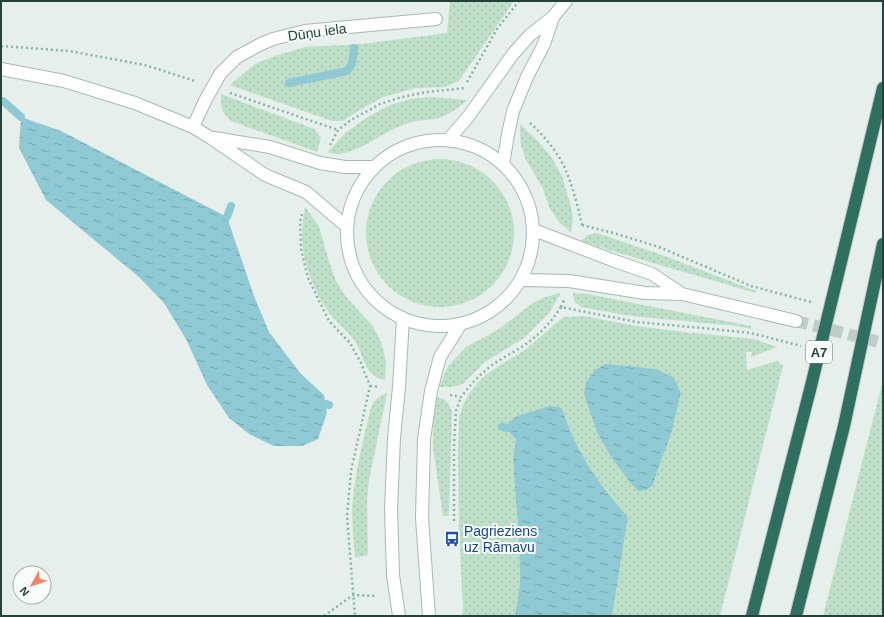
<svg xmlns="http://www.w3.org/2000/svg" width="884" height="617" viewBox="0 0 884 617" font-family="Arial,sans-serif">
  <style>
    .grass { fill: url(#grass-dots); fill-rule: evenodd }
    .water { fill: url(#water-ripples) }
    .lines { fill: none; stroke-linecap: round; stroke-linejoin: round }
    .stream { stroke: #8ec9d4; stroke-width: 8 }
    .secondary-tunnel { stroke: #bfccc8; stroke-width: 12; stroke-dasharray: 12 6; stroke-linecap: butt }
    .street-casing { stroke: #a8b8b2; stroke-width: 14 }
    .secondary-casing { stroke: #a4bbb3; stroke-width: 14 }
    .highway-casing { stroke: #c2cac8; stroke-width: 14 }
    .path { stroke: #86b3a5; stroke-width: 2.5; stroke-dasharray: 2 3; stroke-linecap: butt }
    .street { stroke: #fff; stroke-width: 12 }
    .secondary { stroke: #fff; stroke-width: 12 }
    .highway { stroke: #2f6f62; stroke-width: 12 }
    .labels { text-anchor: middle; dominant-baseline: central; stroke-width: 4; stroke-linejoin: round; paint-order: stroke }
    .shield { fill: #f7fbf9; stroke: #637a73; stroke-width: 1 }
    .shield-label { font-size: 13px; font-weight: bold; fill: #24423a }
    .street-label { font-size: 14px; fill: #24423a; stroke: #f7fbf9 }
    .transit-label { font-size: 14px; fill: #164399; stroke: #f7fbf9; text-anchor: start }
  </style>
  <defs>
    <pattern id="grass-dots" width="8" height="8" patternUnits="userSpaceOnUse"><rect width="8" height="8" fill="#bfe0c8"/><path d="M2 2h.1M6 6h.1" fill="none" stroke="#a4c1ad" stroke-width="1.8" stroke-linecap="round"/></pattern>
    <pattern id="water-ripples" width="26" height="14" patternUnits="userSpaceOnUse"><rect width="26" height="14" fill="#8ec9d4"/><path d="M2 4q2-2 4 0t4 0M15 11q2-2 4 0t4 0" fill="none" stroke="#74a5ad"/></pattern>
  </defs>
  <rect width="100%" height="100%" fill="#e6efeb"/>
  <path class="grass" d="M450,1H514L459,81L444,87L416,88L383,97L358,111L343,121H332L230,85L255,64L275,56L305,47L362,44L447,33Z
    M221,94L314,129L321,138L317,152L231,121C221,112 221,107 221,94Z
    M431,97L468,100C459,107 450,114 439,118C430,120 420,120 411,122C405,124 399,127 394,129C377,136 347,161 328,152L345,133L369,116L390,105L411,99Z
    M520,124L539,142L552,158L562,176L571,206L573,220L571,233L560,223L550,209L543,189L525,158L521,145L520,131Z
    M366 233a74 74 0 1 1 148 0a74 74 0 1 1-148 0Z
    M305,207L319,226L329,262L336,281L346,297L373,326L381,342L386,362L385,380C365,377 364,356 355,341C348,331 338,324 330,314C315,293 304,267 302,240C302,229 303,218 305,207Z
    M597,233L662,255L756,291V293L619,253L581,241L588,235Z
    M561,293L549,313L524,338L485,362L463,384L453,387H439L448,366L466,347L499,329L533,303L545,297Z
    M573,293L587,294L751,326V329L737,326L641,317L619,314L581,307L574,301Z
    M583,316L636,326L684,332L754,339L777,347L751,357L752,352H746L747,370L777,361L783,366L720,616H612L628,517C600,484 574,451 562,408L516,439L513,460L519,542L520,584L515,616H462L463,607L459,531L458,454L459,419L462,407L470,392L480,380L491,371L525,350L554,325L564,317ZM674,378L681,393L671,434L657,472L653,485Z
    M883,380V616H823Z
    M387,393L369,480L367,500L368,555L355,558C354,542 352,526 352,511C354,476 363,441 371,407C375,399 379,396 387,393Z
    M434,397C447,399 446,399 452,411L449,516H443L433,447Z"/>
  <path class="water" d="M21,117L61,131L227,217L254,296L269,332L301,374L324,395L327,413L318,439L302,446H274L249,434L229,418L207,385L186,339L164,303L139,277L46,200L19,148Z
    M605,364L656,369L674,378L681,393L671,434L657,472L653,485L647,490L638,491L629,481L610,455L597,432L584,394L586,382L595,370Z
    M550,406L562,408C575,451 599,484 628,517L612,616H515L520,584L519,542L513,460L516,439L510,433L509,423L517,416Z"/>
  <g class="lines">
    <path class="stream" d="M289,83L347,71L352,64L354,48
      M1,101H3L21,117
      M227,217L231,206
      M325,404L329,405
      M502,427L509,428"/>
    <path class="secondary-tunnel" d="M796,321L883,343"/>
    <g class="street-casing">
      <path id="street" d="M193,127L205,101L220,74L237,57L261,44L273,39L305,31L436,19"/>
    </g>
    <g class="secondary-casing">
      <path id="secondary" d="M1,69L64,81L135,103L193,127L211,138L265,175L306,192L346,226
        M214,138L270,147L320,163L345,167H373
        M347 233a93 93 0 1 1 186 0a93 93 0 1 1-186 0Z
        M448,140L468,117L513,54L530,35L553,17L566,1
        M503,165L508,134L513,111L527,77L544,44L553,17
        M534,230L612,260L652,274L682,294
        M524,280L569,281L645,293L682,294L796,321
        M399,616L393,575L391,509L394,438L399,387L403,318
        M429,616L422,518L424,439L431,391L440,357L460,325"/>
    </g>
    <g class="highway-casing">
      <path id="highway" d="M752,616L811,386L883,88
        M796,616L844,426L883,244"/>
    </g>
    <path class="path" d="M1,46L69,51L145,65L195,81
      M467,82L497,29L519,1
      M230,93L338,130
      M530,123C543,134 560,155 566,171C573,188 578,207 582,225V227
      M330,145L338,130L351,120L380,104L402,97L427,92L465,88
      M302,214L300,222L301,249L308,278L329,321L350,343L361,363L370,386L351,471L347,516L355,616
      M582,225L617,234L659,247L751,286L811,302
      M561,307L564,300
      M370,386L379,387
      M450,395L461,397C469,387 476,378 486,370C496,361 509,355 520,348C537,337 550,324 561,307L636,322L713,329L751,333L801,346
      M454,521V443L456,411L461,397
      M324,616L353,595L376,596"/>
    <use href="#street" class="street"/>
    <use href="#secondary" class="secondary"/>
    <use href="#highway" class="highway"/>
  </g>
  <defs>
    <g id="bus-bare" transform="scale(1.2)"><path d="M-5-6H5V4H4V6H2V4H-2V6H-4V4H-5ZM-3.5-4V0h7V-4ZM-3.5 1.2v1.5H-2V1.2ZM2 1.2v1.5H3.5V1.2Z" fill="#1a4fb4" stroke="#f7fbf9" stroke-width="2.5" paint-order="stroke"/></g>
  </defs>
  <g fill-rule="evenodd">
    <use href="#bus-bare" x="452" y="539"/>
  </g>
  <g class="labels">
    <rect class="shield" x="806" y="341" width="26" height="22" rx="3"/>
    <g class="shield-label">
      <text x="819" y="352">A7</text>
    </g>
    <g class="street-label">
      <text transform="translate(317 32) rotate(-8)">Dūņu iela</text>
    </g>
    <g class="transit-label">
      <text x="464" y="531">Pagrieziens<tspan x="464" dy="16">uz Rāmavu</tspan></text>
    </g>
  </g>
  <rect width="884" height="617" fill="none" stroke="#24423a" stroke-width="4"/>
  <g transform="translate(32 585) rotate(230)"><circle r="19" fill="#f7fbf9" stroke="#a3b1ad"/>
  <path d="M0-3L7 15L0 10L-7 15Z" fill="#f4845f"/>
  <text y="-6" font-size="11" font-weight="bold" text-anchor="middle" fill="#24423a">N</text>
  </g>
</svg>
